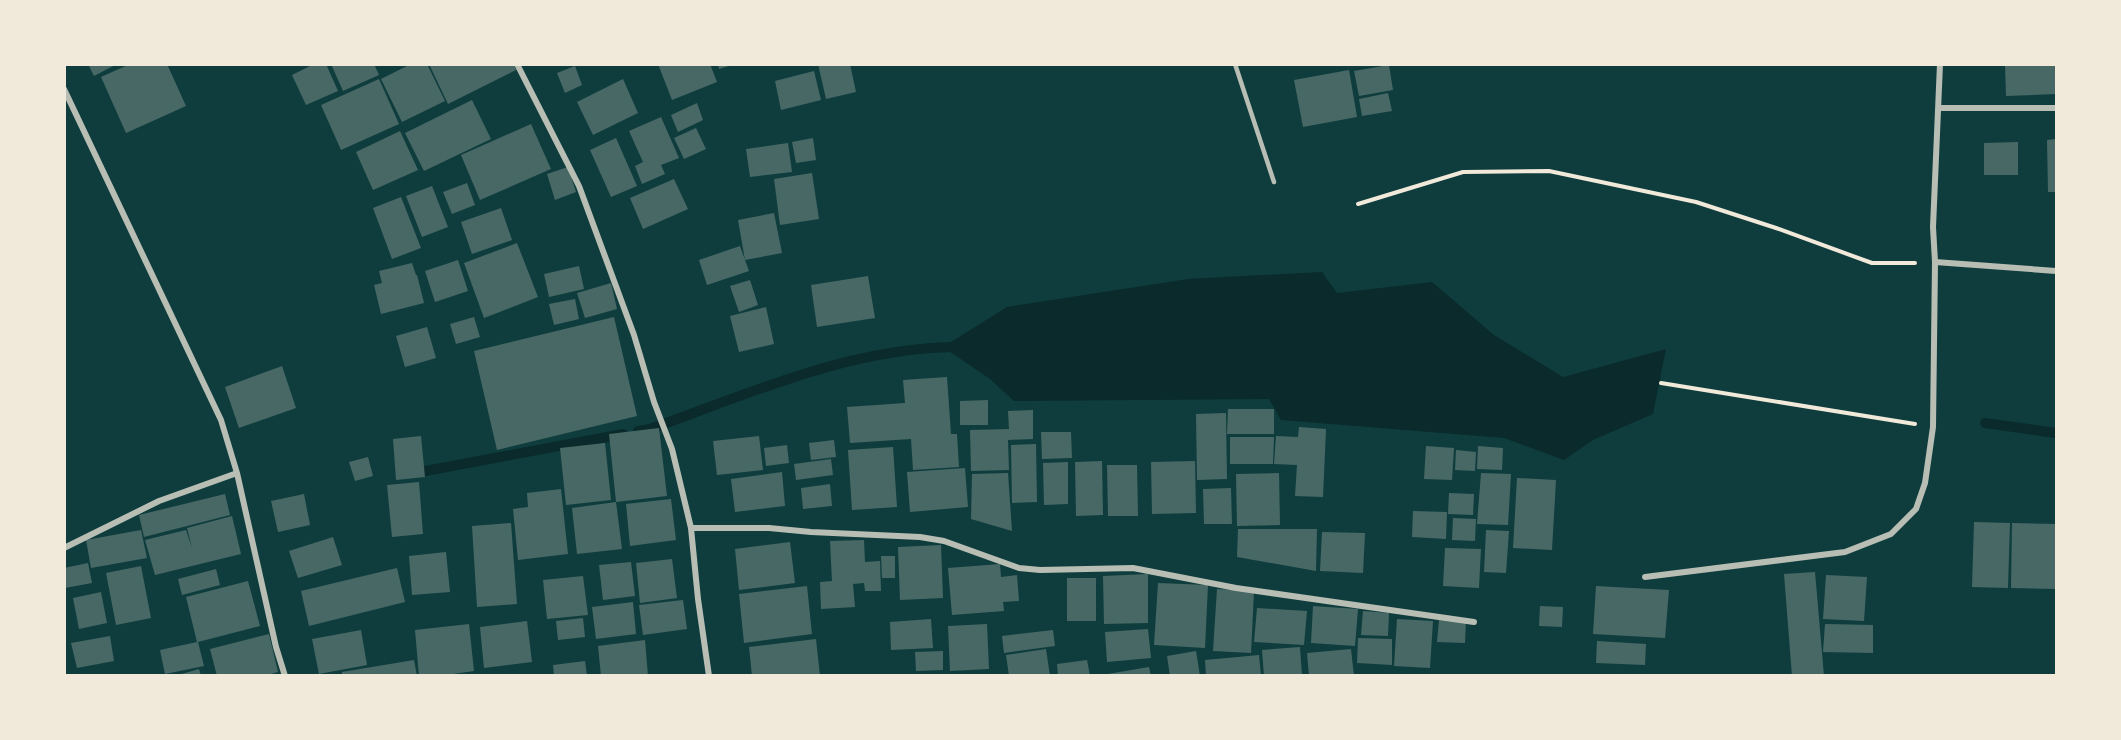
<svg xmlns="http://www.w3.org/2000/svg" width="2121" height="740" viewBox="0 0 2121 740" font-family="Inter,sans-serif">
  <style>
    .water { fill: #0a2a2b }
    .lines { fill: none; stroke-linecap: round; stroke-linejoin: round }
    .stream { stroke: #0a2a2b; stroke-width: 10 }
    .building { fill: #486865 }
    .path { stroke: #f1e9da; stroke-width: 4 }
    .service { stroke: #b8beb3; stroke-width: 4.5 }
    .minor { stroke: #b8beb3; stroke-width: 6 }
  </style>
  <rect width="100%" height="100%" fill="#0f3d3e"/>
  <path class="water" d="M1322,272L1337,293L1432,282L1494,335L1563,377L1666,349L1653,414L1593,440L1564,460L1504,438L1281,420L1269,399L1014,401L990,379L943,347L1007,307L1188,279Z"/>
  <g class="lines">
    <path class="stream" d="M1985,423L2056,433
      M638,431L650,429C748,394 849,348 955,347
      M420,472L623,434"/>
  </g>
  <path class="building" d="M88,64H117L94,76Z
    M130,64H167L186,106L126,133L101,77Z
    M314,64H326L338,91L306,105L292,75Z
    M331,64H374L379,75L343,91Z
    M411,64H427L445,101L402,122L381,79Z
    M429,64H514L516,70L448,104Z
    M658,64H710L717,82L672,100Z
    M718,64H732V65L719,69Z
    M818,64H850L856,92L826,99Z
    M2005,64H2056V94L2006,96Z
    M1389,65L1393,90L1359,96L1354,71Z
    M575,66L582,85L565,93L557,73Z
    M1349,70L1357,117L1303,127L1294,80Z
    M814,71L821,100L781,110L775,81Z
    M379,79L399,124L341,150L321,105Z
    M623,79L638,113L593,135L577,102Z
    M1388,93L1392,111L1362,116L1359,99Z
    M472,100L491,139L424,171L405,133Z
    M697,103L703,120L678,132L671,115Z
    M661,117L679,158L661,165L665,174L642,184L635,166L643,162L629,131Z
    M531,124L551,169L480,200L461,155Z
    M696,128L706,149L684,159L674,138Z
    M400,131L418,170L373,190L356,152Z
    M616,138L637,186L611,197L590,150Z
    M813,138L816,160L796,163L792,142Z
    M2056,139V192H2048L2047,140Z
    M2018,142V175H1984V143Z
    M788,143L792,172L750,177L746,149Z
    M568,167L576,192L555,200L547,174Z
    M812,173L819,219L780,225L774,179Z
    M674,179L688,209L643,229L630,198Z
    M467,183L475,205L452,214L443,192Z
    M432,186L448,227L422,237L406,196Z
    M401,197L421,248L392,259L373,208Z
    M501,208L512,240L472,254L461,222Z
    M774,213L782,253L745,260L738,220Z
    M517,243L538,297L484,318L464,263Z
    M740,246L749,271L707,285L699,260Z
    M458,260L468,291L435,302L425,271Z
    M412,263L416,275H417L424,303L381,314L374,285L382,283L379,271Z
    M579,266L584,289L549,297L544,274Z
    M868,276L875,318L817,327L811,285Z
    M750,280L758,305L739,312L730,286Z
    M611,283L617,309L585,318L577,293Z
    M575,299L579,319L554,325L549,304Z
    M766,307L774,344L739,352L730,316Z
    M474,317L480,337L456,344L450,324Z
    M614,317L637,416L497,450L474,351Z
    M427,327L436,358L405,367L396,336Z
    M282,366L296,408L239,428L225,387Z
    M947,377L951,434H957L959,467L913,470L911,439L850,443L847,407L905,403L903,380Z
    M988,400V425H960V401Z
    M1228,409H1274V434H1227Z
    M1033,410V439L1008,440L1009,470L971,471L970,430L1009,429L1008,411Z
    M1226,413L1227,479L1197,480L1196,414Z
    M1299,427L1326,429L1323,497L1295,496L1297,465L1274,464L1276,436L1298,437Z
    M659,428L667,496L616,502L609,434Z
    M1041,432H1071L1072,458L1042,459Z
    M421,436L425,477L396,480L393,439Z
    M759,436L763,470L717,475L713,441Z
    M1230,437H1274L1273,464H1230Z
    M834,440L836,457L811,460L809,443Z
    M605,443L611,500L566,505L560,448Z
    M1036,444L1037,502L1012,503L1011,445Z
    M787,445L789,463L766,466L764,448Z
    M1426,446L1454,448L1452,480L1424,479Z
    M1478,446L1503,448L1502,470L1477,469Z
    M893,447L897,507L852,510L848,450Z
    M1456,450L1476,452L1475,471L1455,470Z
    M368,457L373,476L355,481L349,462Z
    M831,459L833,475L796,480L794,464Z
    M1102,461L1103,515L1076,516L1075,462Z
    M1195,461L1196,513L1152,514L1151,462Z
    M1068,462V504L1044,505L1043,463Z
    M1107,465H1137L1138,516H1108Z
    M965,468L968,507L910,512L907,472Z
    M782,472L785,506L735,512L731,479Z
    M1008,473L1012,531L971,519L972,474Z
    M1279,473L1280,525L1237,526L1236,474Z
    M1481,473L1511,474L1508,525L1477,524Z
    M1517,478L1556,480L1552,550L1513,548Z
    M419,482L423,534L392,537L387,485Z
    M830,484L832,506L803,509L801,488Z
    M1231,488L1232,524H1204L1203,489Z
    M561,489L568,554L518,560L513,509L528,507L527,493Z
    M1449,493L1474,494L1473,515L1448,514Z
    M225,494L230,515L144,537L139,515Z
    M304,494L310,525L278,532L271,501Z
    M671,499L676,540L630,546L626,504Z
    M616,502L622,549L577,554L572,508Z
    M1413,511L1447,512L1446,539L1412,537Z
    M232,516L241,554L155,575L145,540L186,530L192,548L187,528Z
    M1453,518L1476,519L1475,541L1452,540Z
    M1974,522L2010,523L2008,588L1972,587Z
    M511,523L517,604L477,607L472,526Z
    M2012,523L2056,524V589L2011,588Z
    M1238,529H1317L1316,571L1237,557Z
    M141,530L147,558L91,568L86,540Z
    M1486,530L1509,531L1506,573L1484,572Z
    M1322,532L1365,533L1363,573L1320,571Z
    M333,537L342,565L298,578L289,551Z
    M864,540L865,562L880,561L881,591H865L864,583L853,584L855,607L821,609L820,582L832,581L830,541Z
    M790,542L795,583L739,590L735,549Z
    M941,545L943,598L900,600L898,547Z
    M1445,548L1481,549L1479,588L1443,586Z
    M446,552L450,592L412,595L409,556Z
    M881,556H895V578H882Z
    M672,559L677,598L640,603L636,563Z
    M631,562L635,596L603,600L599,565Z
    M88,563L92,583L65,588L64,568Z
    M1000,564L1001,577L1017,575L1019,601L1003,602L1004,611L952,615L948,568Z
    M141,566L151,618L116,625L106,573Z
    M397,568L405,602L309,626L301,591Z
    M216,569L220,585L182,595L178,579Z
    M1815,572L1824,676H1792L1784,574Z
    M1148,574V623L1104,624L1103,576Z
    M1826,575L1867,577L1864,621L1823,619Z
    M583,576L588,615L547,619L543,580Z
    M1067,578H1096V621H1067Z
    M248,581L260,626L198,642L204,666L165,674L160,650L197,642L186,597Z
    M1158,583L1208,585L1205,648L1154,645Z
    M807,586L812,634L744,643L739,594Z
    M1596,586L1669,590L1665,638L1593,634Z
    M1217,589L1254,591L1251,653L1213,651Z
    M101,592L107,623L79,629L73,598Z
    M683,600L687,629L643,635L639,605Z
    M633,602L636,634L596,639L592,607Z
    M1313,606L1358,609L1355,646L1311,643Z
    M1540,606L1563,607L1562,627L1539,626Z
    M1257,608L1307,611L1304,645L1254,642Z
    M1363,611L1389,613L1388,636L1361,635Z
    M583,618L585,637L558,640L556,621Z
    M931,619L933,648L891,650L890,622Z
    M1397,619L1433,621L1430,668L1394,666Z
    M1439,620L1466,621L1465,643L1437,642Z
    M527,621L532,662L484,668L480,627Z
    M469,624L474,671L439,676H419L415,630Z
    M987,624L989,669L950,671L948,626Z
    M1825,624L1873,625V653L1823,652Z
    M1148,629L1151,658L1107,662L1105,632Z
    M361,630L367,665L319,674L312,639Z
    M1053,630L1055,646L1004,653L1002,636Z
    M269,634L278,672L264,676H217L210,649Z
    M110,636L114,661L77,668L71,643Z
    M1358,638L1392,639V665L1357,663Z
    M816,639L820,676H752L749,647Z
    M645,640L648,676H601L598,646Z
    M1597,641L1646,644L1645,665L1596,663Z
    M1300,647L1302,676H1264L1262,650Z
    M1046,649L1050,676H1009L1006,655Z
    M1351,649L1354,676H1309L1307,653Z
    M943,651V670L916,671L915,652Z
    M1196,651L1200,676H1170L1167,656Z
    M1259,655L1261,676H1206L1205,660Z
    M414,660L417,676H342V672Z
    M1087,660L1090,676H1058L1057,664Z
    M585,661L587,676H554L553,665Z
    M1149,667L1151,676H1108V674Z
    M199,669L201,676H178V675Z"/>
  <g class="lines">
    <path class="path" d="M1358,204L1463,172L1549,171L1696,202L1776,228L1872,263H1915
      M1661,383L1915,424"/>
    <path class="service" d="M1235,64L1274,182"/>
    <path class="minor" d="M517,64L579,186L634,335L654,402L672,449L691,528L698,599L709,676
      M64,89L221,420L237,473L276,647L285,676
      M1939,108H2056
      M1935,262L2056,271
      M691,528H769L811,532L920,537L944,541L1019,568L1040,570L1133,568L1236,588L1474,622
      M64,548L159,501L237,473
      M1645,577L1845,552L1891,534L1916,509L1925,483L1933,427L1935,262L1933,227L1940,64"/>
  </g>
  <rect width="2121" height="740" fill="none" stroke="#f1e9da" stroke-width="132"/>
</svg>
